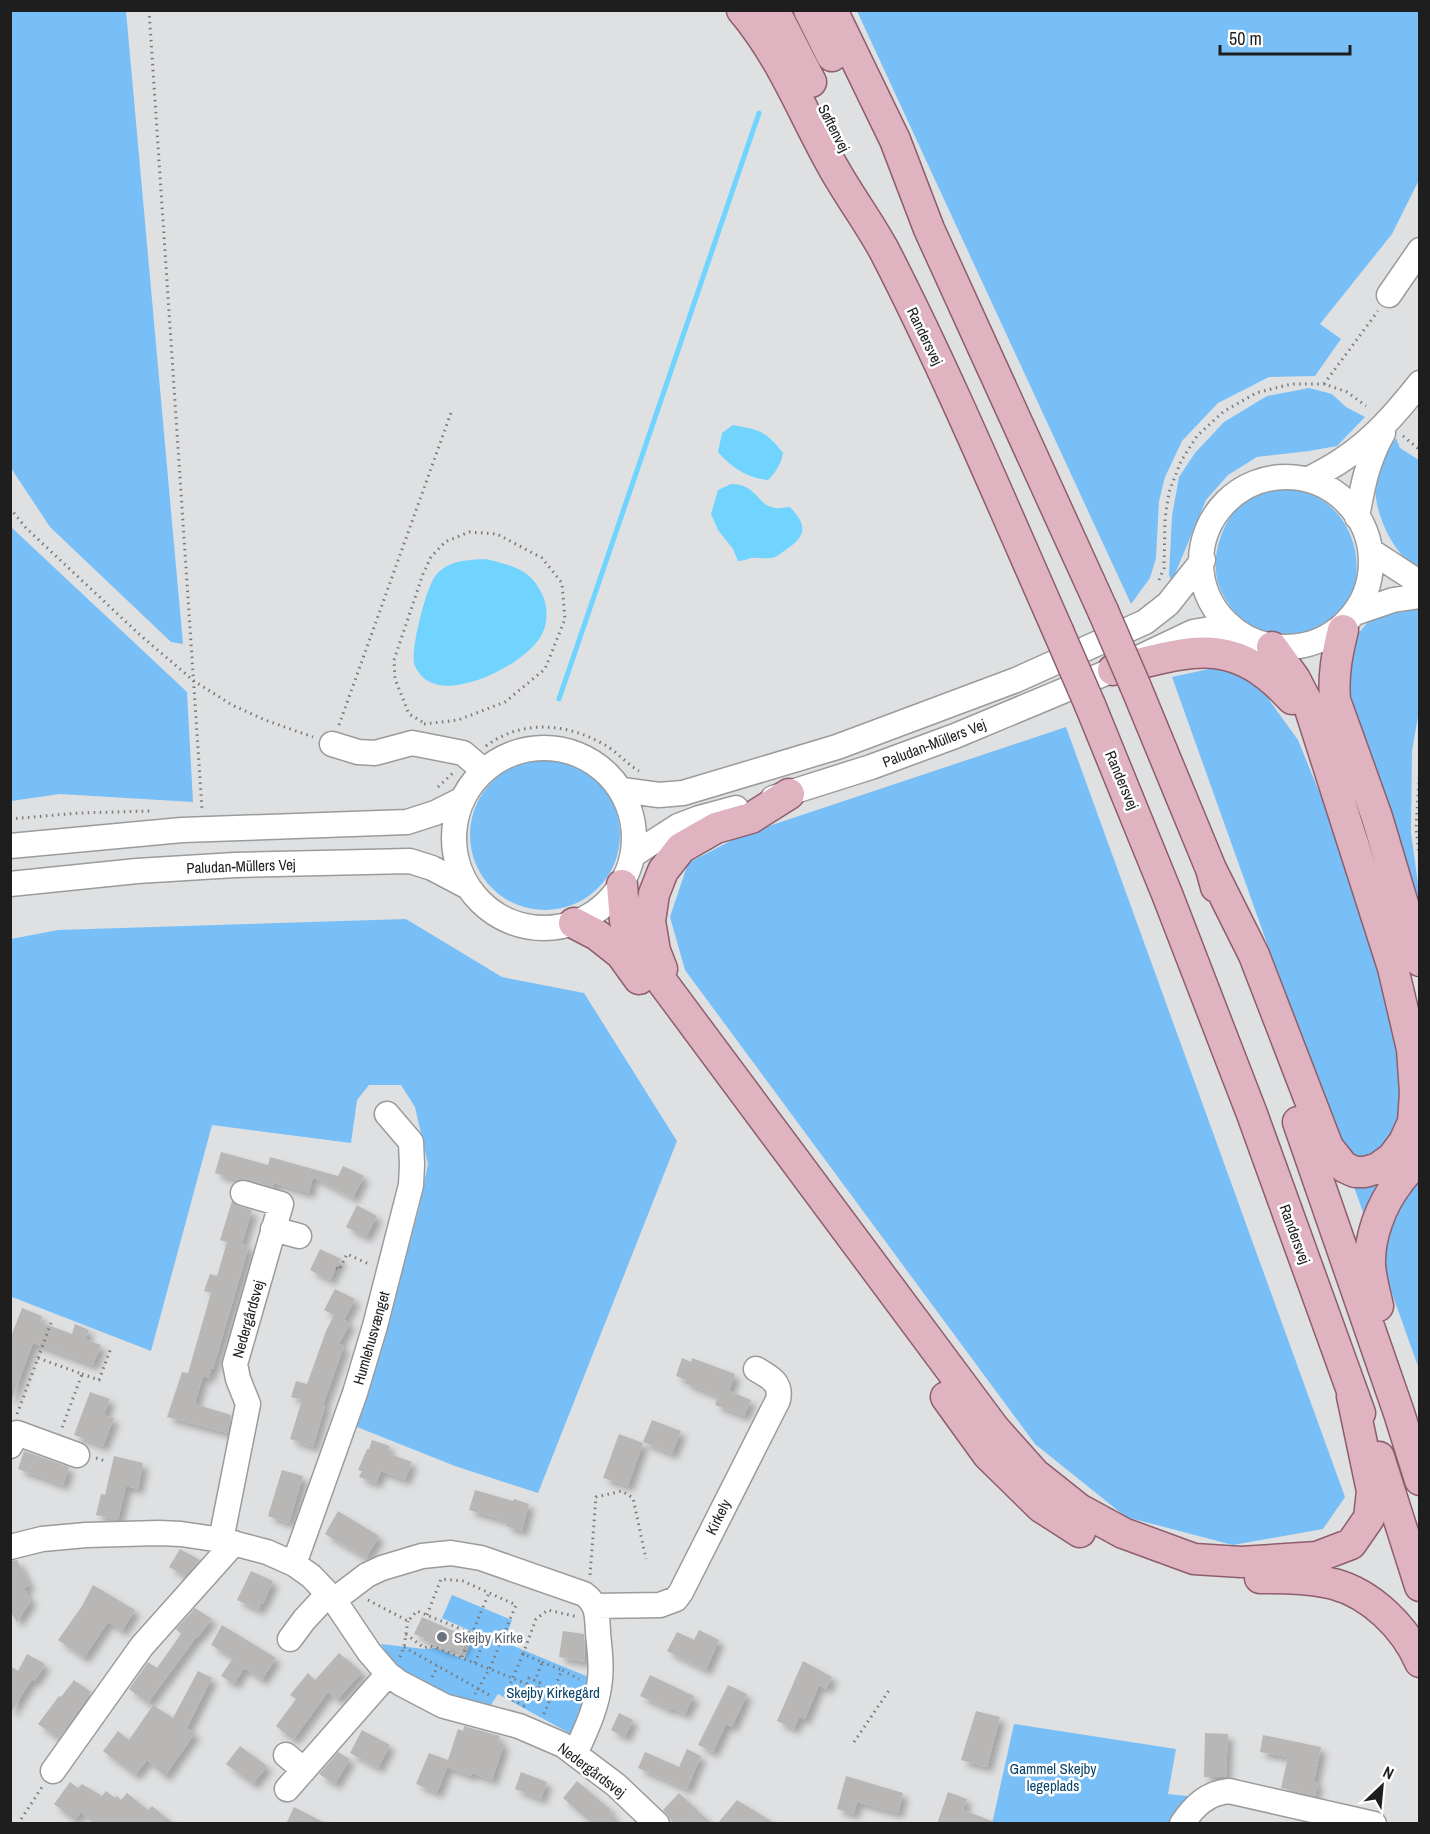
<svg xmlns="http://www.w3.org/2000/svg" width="1430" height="1834" viewBox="0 0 1430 1834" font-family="'Archivo Narrow',sans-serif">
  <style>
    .green { fill: #78bff8 }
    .water { fill: #70d4ff }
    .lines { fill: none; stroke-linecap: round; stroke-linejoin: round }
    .stream { stroke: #70d4ff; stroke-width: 5 }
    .building { fill: #b8b7b6; filter: url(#shadow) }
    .minor-casing { stroke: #9a9b9c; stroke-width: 27 }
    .major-casing { stroke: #8d5e6b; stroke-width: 33 }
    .path { stroke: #7a7a7b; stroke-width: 3; stroke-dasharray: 1.5 4.5; stroke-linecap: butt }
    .minor { stroke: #fff; stroke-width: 24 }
    .major { stroke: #dfb3bf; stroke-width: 30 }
    .major-bridge-casing { stroke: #8d5e6b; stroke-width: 33; stroke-linecap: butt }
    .major-bridge { stroke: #dfb3bf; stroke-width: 30 }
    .worship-dot { fill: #6b7280; stroke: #fff; stroke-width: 2 }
    .labels { text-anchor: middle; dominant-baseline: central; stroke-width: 5; stroke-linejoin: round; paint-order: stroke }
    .street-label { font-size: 15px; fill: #1e1e1f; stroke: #fff }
    .worship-label { font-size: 15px; fill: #5b616d; stroke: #fff; text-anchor: start }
    .park-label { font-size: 15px; fill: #094369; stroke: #fff }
  </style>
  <defs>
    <filter id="shadow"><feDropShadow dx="5.5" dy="5.5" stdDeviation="3" flood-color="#0004"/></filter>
  </defs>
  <rect width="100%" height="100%" fill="#dfe0e1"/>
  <path class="green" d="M10,11H126L183,644L171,642L50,527L11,468Z
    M857,11H1419V180L1392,234L1320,324L1341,339L1315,376L1269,377L1218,403L1182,441L1165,477L1159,501L1156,558L1150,578L1131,604Z
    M1309,388L1332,394L1346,407L1365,417L1337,446L1309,451L1257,457L1228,475L1206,500L1172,581L1169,575L1172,516L1179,477L1195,453L1224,422L1267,396Z
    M1396,438L1400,448L1419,460V569C1392,555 1370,506 1376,475C1379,462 1389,449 1396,438Z
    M1267,489C1276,489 1286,488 1294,489C1337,497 1361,537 1356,577C1354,595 1343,616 1327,627C1286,652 1236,630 1219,586C1211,564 1218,535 1231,516C1239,503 1254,496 1267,489Z
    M10,526L187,692L193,802L60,794L11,801Z
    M1409,607L1419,608L1420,705L1412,751L1411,833L1419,891V906L1392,841L1372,774L1347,680L1350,643L1368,622L1385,613Z
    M1227,665L1256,682L1298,740L1419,1036V1369L1172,677Z
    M1066,727L1345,1497L1323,1529L1233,1545L1126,1517L1035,1444L685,970L670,917L688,863L742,835Z
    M470 835a75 75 0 1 1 150 0a75 75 0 1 1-150 0Z
    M406,919L502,977L584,993L677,1141L538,1493L455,1466L357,1427L419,1209L428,1164L415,1107L401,1085H369L357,1100L351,1143L212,1125L151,1351L12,1297L11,1300V939L58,930Z
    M452,1595L512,1620L504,1642L591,1678L579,1731L571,1734L498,1694L489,1708L447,1696L397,1670L381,1644L425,1649L435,1648L464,1659L475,1633L442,1618Z
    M1014,1724L1176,1749L1168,1794L1197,1797L1174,1823L992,1824Z"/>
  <path class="water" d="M733,425C760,430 766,431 783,453C781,464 776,472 768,480C747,478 732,468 718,452L722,433Z
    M731,484C758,484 757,506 775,508C780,509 785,507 790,507C806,524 808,535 787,549C784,551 779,555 775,557C768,560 759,557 751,558C746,559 744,561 738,561L733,549L718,530L711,514L718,490Z
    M486,559C500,563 518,566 529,576C534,580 539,588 542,594C548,606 548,623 542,634C527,665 440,709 418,671C417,670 414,665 414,663C411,648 426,587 436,575C449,560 468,560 486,559Z"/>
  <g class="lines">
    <path class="stream" d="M559,699L759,113"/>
  </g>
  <path class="building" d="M221,1152L268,1165L270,1157L338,1176L343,1166L364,1176L353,1198L313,1177L309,1193L274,1183L272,1187L247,1179L237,1180L215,1173Z
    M232,1201L238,1206L252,1210L242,1244L249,1246L213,1369H211L209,1378L203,1376L195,1403L198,1404V1405L231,1415L228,1433L167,1417L182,1372L188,1373L211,1293L204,1291L210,1274L217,1276L227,1242L220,1240Z
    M357,1205L377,1216L366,1237L346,1227Z
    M320,1249L341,1259L330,1280L310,1270Z
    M335,1289L355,1299L344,1320L350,1323L339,1344L344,1346L323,1405L325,1406L313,1447L290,1439L302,1400L291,1397L296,1381L307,1384L326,1331L334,1315L324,1310Z
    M22,1308L42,1316L40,1322L72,1334L75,1324L89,1330L85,1339L101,1345L93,1365L33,1343L12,1399L10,1398V1339Z
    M682,1358L691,1362L692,1358L735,1374L729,1391L751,1400L744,1416L715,1405L718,1396L685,1383L686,1380L676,1376Z
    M90,1392L110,1399L104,1415L114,1418L103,1446L74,1435Z
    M652,1420L681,1431L672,1454L643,1442Z
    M619,1434L643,1443L628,1486L603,1478Z
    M372,1440L390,1446L387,1453L412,1462L405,1480L381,1471L376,1483L359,1477L362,1471L358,1470L367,1449H369Z
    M24,1451L69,1467L63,1485L18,1469Z
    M114,1456L143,1463L138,1489L126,1486L118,1520L96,1515L101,1494L105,1495Z
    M282,1470L303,1476L289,1523L268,1516Z
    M475,1490L513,1501L514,1499L529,1504L522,1531L506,1526L507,1521L469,1510Z
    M338,1511L379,1536L366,1558L325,1534Z
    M180,1549L200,1560L185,1576L169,1567Z
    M17,1560L30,1585L24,1588L31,1601L17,1622L10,1611V1561Z
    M251,1571L273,1581L263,1604L261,1603L259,1610L237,1600Z
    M93,1585L135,1610L122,1631L108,1622L84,1658L58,1640L82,1606Z
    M195,1608L212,1619L198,1637L197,1636L148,1703L129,1689L148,1662L157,1668L181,1634L176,1629Z
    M422,1617L465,1636L464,1638L467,1639L461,1653L450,1648L449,1651L423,1640L424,1638L414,1634Z
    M222,1625L276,1658L262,1680L244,1668L234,1684L221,1676L233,1658L211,1645Z
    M699,1630L719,1640L706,1670L667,1651L677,1632L694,1640Z
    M563,1631L584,1634L585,1662L559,1657Z
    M339,1653L362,1672L337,1700L328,1692L293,1740L276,1726L296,1699L290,1695L308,1673L315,1680Z
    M27,1654L45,1664L35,1681L32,1679L10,1714V1666L18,1671Z
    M803,1661L832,1677L826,1689L819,1685L805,1719L799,1717L794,1729L777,1721Z
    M198,1671L212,1678L187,1728L195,1733L165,1776L147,1760L135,1775L103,1751L118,1731L129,1740L153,1705L173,1718Z
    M650,1675L694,1696L685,1714L671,1708L670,1710L640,1696Z
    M74,1680L91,1692L59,1739L38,1724L59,1696L61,1697Z
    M728,1685L747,1694L732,1727L726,1724L713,1752L698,1745Z
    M976,1711L1000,1717L987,1767L961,1760Z
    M619,1713L633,1720L625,1737L611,1730Z
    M464,1726L500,1736L498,1742L504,1744L492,1780L472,1773L471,1776L447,1767L437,1793L416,1784L429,1753L448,1760L458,1729L463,1731Z
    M362,1730L390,1745L378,1768L350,1753Z
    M1205,1733L1228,1734L1226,1777H1204Z
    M1263,1735L1321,1747L1314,1782L1318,1783L1315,1796L1281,1788L1288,1757L1260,1752Z
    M240,1746L267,1766L253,1784L226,1764Z
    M687,1749L701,1756L687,1789L638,1768L645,1752L679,1767Z
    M338,1752L350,1759L335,1784L319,1774Z
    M521,1772L547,1782L541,1799L515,1789Z
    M846,1776L903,1793L898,1813L857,1802L854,1814L837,1809Z
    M577,1781L611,1810L609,1812L621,1824H593L563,1798Z
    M70,1782L78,1788L82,1784L102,1796L106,1791L115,1798L117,1796L121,1800L127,1793L148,1810L152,1806L174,1824H95L81,1812L74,1820L54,1804Z
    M948,1792L967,1799L963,1810L995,1822V1824H937Z
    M679,1793L712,1824H675L663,1810Z
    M737,1800L776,1824H717Z
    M294,1807L327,1824H286Z"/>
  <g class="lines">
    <g class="minor-casing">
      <path id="minor" d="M1389,295L1420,250
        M1201 562a85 85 0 1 1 170 0a85 85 0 1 1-170 0Z
        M1309,479C1320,473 1332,467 1342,460C1373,440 1397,412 1420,383
        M1357,517C1363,484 1367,462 1383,433
        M1371,551L1420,583
        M1355,613L1393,600L1420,596
        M332,744L358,752L375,753L412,743L463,753L483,770
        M454 838a90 90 0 1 1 180 0a90 90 0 1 1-180 0Z
        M622,790L659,795L683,793L837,747L1016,680L1145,622L1168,604L1203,560
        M773,798L871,767L955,736L1113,670L1193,632L1210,629H1233
        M10,846L182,830L407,822L435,813L461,800
        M633,855L678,826L699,818L736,808
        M10,884L137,871L235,865L410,861L432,868L468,887
        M273,1229L299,1236
        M10,1446L17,1433L77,1455
        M221,1540L248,1404L238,1379L235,1364L281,1204L243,1193
        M10,1547L42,1539L86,1535L159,1533L181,1534L221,1540L267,1552L294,1564L311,1576L334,1600L369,1652L388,1674L400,1683L444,1706L519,1726L563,1745L616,1785L657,1824
        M294,1564L355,1393L375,1326L411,1185L412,1165L411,1142L387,1114
        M334,1600L367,1575L382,1568L422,1556L451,1553L481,1558L584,1594C598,1604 597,1616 598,1632C599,1647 602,1663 600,1679C598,1705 586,1730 575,1754
        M595,1606L660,1605L676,1599L681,1592L778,1400C782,1382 769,1377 756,1369
        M290,1639L304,1620L328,1594
        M286,1755L304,1770
        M53,1771L142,1646L234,1543
        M287,1789L388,1674
        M1182,1824C1194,1806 1207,1793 1229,1791L1374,1824"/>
    </g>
    <g class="major-casing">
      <path id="major" d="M742,10C782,57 803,114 833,167C849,196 869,222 885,252C948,375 1002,504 1058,631
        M774,10L811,82
        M809,10L832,56
        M832,10L895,140L929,229L1103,611
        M1343,630C1337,654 1333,675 1335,700L1377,817L1420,961
        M1113,670C1190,652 1231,632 1292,699
        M1135,685L1211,869L1216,887
        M1090,705L1167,894L1252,1114L1360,1413
        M1211,869L1254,955L1328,1147L1344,1167L1355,1172H1365L1378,1168L1392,1158L1404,1142L1413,1122L1415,1093L1412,1049L1393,968L1309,706L1295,679L1272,647
        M622,885L625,921L637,948L994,1428L1035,1474L1079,1509L1123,1533L1194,1559L1241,1562L1317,1557L1351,1544L1369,1518L1372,1491L1352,1396
        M574,923L597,935L621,954L639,979
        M662,969L655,951L650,921L654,894L663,871L681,848L716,828L751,818L789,794
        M1298,1122L1399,1413L1420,1480
        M1378,1306C1375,1293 1371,1279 1370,1265C1369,1237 1381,1205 1398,1183C1404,1174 1412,1166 1420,1158
        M946,1397L988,1455L1041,1507L1080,1532
        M1379,1457L1420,1586
        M1260,1578C1285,1578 1309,1578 1334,1584C1371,1594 1405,1627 1420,1662"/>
    </g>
    <path class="path" d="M149,10L202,809
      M1324,384L1378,311
      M1403,436L1420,450
      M10,508L26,528L140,635L194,681L232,705L265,720L313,737
      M1159,580L1164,568L1165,519L1169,492L1181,461L1197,436L1223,412L1256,393L1291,384H1324L1347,392L1366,406
      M424,724L458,720L505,702L545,669L565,619L562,583L542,558L497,534L469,532L445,542L431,557L423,574L394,660L395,679L409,714L424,723
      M339,725L452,410
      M486,746C522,719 567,723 605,745C617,752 627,764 639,771
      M1420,765L1416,828L1420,860
      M438,787L455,771
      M10,819L79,813L150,811
      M336,1268L339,1270L347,1254L371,1265
      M38,1358L51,1323
      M82,1374L99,1380L111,1348
      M17,1414L38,1358L82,1374L62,1428
      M96,1458L105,1461
      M590,1575L596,1497L622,1491L633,1498L646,1559
      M368,1600L408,1621L417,1611L500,1645
      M427,1615L441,1579L463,1581L516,1605L490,1668L475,1694
      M406,1634L424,1648L430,1646L437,1648L527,1684L526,1687L536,1691L540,1683L529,1678L527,1684
      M404,1647L491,1696
      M523,1654L536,1619L548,1610L578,1617
      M400,1657L404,1647L408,1621
      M462,1657L489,1593
      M542,1662L562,1670
      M475,1663L485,1639
      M432,1677L438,1666
      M538,1687L571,1701L577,1685
      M531,1689L524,1706L505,1696L523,1654L542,1662L535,1681
      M544,1714L562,1670L579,1679
      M854,1742L890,1689
      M18,1824L42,1787"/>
    <use href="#minor" class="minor"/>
    <use href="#major" class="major"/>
    <g class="major-bridge-casing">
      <path id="major-bridge" d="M1103,611L1135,685
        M1058,631L1090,705"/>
    </g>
    <use href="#major-bridge" class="major-bridge"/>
  </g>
  <circle class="worship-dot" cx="442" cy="1637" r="6"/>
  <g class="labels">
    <g class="street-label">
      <text transform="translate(834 128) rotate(63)">Søftenvej</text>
      <text transform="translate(925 336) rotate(64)">Randersvej</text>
      <text transform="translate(934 743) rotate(-21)">Paludan-Müllers Vej</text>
      <text transform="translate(1122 780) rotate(67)">Randersvej</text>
      <text transform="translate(241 866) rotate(-2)">Paludan-Müllers Vej</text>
      <text transform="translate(1295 1234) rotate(70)">Randersvej</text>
      <text transform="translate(248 1319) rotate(-74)">Nedergårdsvej</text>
      <text transform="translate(371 1338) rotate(-74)">Humlehusvænget</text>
      <text transform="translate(718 1517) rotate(-64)">Kirkely</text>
      <text transform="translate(592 1770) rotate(37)">Nedergårdsvej</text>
    </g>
    <g class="worship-label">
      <text x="454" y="1637">Skejby Kirke</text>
    </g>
    <g class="park-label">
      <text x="553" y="1692">Skejby Kirkegård</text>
      <text x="1053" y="1768">Gammel Skejby<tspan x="1053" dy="17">legeplads</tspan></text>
    </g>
  </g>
  <rect width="1430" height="1834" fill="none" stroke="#1e1e1f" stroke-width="24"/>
  <g transform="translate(1382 1786) rotate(26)" stroke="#ffffff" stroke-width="4.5" paint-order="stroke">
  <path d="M0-4.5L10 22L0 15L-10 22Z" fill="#1e1e1f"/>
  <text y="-9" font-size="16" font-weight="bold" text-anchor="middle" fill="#1e1e1f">N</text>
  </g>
  <path d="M1220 45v9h130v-9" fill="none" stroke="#1e1e1f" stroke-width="3"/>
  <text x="1229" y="45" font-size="18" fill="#1e1e1f" stroke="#ffffff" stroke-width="4.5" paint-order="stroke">50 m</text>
</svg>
